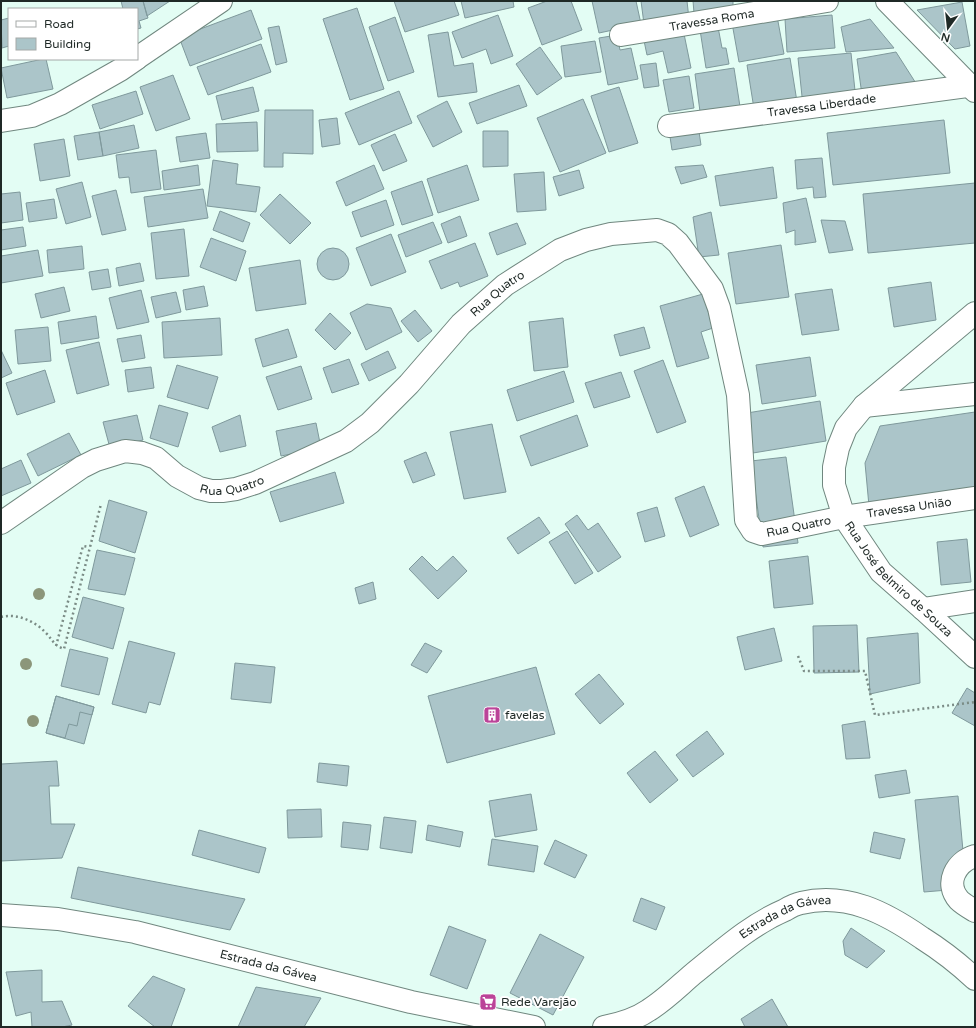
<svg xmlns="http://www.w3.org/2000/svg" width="976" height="1028" viewBox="0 0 976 1028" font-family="'Varela Round',sans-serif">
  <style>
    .building { fill: #abc5c9; stroke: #7f999c }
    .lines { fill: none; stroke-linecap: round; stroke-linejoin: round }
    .minor-casing { stroke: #70877f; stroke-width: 24 }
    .path { stroke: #7b8c86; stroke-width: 2.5; stroke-dasharray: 2 3; stroke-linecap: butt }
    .minor { stroke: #fff; stroke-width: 22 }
    .tree { fill: #8c967a }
    .labels { text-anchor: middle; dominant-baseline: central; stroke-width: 4; stroke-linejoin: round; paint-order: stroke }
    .street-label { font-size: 12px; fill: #1f2926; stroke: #fff }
    .poi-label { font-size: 12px; fill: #1f2926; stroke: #fff; text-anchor: start }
  </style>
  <rect width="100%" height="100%" fill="#e3fdf4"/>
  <path class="building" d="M121,1H143L148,18L139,21L141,28L137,29V9H123Z
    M143,1H170L147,16Z
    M394,1H454L459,15L405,32Z
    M461,1H513L514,7L465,18Z
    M547,1H571L582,30L542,45L528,8Z
    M592,1H636L641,24L599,33Z
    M641,1H687L689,19L644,24Z
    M693,1H733V11L694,13Z
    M962,2L970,46L955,49L917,10Z
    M357,8L384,89L350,100L323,19Z
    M251,10L262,39L190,66L179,37Z
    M498,15L513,56L491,64L486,49L462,58L452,32Z
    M832,15L835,48L787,52L785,19Z
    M777,16L784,54L739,62L732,23Z
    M395,17L414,72L388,81L369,27Z
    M9,18V46L2,48L1,20Z
    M870,19L894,48L846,52L841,27Z
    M279,26L287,62L276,65L268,28Z
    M718,27L722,48H726L729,64L706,68L700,30Z
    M683,29L691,68L668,73L663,51L647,55L643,36Z
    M448,32L454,66L473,63L477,92L438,97L428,35Z
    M617,35L620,50L631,48L638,79L608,85L599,38Z
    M595,41L601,72L565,77L561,46Z
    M261,44L271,72L208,95L197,67Z
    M540,47L562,78L537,95L516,64Z
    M896,52L919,88L862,95L857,59Z
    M851,53L856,100L803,106L798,58Z
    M790,58L798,108L755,115L747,65Z
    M43,59H46L53,89L7,98L1,68Z
    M656,63L659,86L644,88L640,65Z
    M734,68L741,113L701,119L695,74Z
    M173,75L190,119L156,131L140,87Z
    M689,76L694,108L669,112L663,80Z
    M519,85L527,106L477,124L469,103Z
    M253,87L259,111L222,120L216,96Z
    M619,87L638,143L609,152L591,96Z
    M136,91L143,114L100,129L92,105Z
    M399,91L412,123L359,145L345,113Z
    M583,99L606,153L560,172L537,118Z
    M447,101L462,132L433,147L417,116Z
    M265,110H313V154L283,153V167H264Z
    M696,112L701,145L672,150L667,117Z
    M337,118L340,144L322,147L319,120Z
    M944,120L950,173L833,185L827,133Z
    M257,122L258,151L217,152L216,124Z
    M134,125L139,148L103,156L99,132Z
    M483,131H508V166L483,167Z
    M99,132L103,156L78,160L74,136Z
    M206,133L210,158L180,162L176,137Z
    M395,134L407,161L383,171L371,145Z
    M64,139L70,176L40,181L34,144Z
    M156,150L161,189L131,193L129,177L119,178L116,155Z
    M822,158L826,197L814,198L813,187L797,189L795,160Z
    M213,160L238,164L236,184L260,187L256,212L207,206Z
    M198,165L200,185L164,190L162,171Z
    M374,165L384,189L346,206L336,182Z
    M467,165L479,200L438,213L427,179Z
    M703,165L707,177L681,184L675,167Z
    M773,167L777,198L720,206L715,176Z
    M579,170L584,188L559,196L553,177Z
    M544,172L546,210L517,212L514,174Z
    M422,181L433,215L402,225L391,192Z
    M82,182L91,217L66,224L56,189Z
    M975,183V243L868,253L863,194Z
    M203,189L208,218L148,227L144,197Z
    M116,190L126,230L102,235L92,196Z
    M20,192L23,220L1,223V194Z
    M280,194L311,223L290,244L260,215Z
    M806,198L816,242L795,245V230L786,233L783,203Z
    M54,199L57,218L29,222L26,203Z
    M386,200L394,225L361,237L352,212Z
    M220,211L250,223L243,242L213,230Z
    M711,212L719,255L699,257L693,217Z
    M460,216L467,236L448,243L441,224Z
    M821,220L845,221L853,250L829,253Z
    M433,222L442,243L406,257L398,235Z
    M517,223L526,244L497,255L489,233Z
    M23,227L26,246L1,250V230Z
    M184,229L189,276L156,279L151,233Z
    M391,234L406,272L371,286L356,248Z
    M211,238L246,251L236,281L200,267Z
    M475,243L488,276L460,287L458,282L441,289L429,261Z
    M781,245L789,297L736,304L728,253Z
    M82,246L84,269L49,273L47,250Z
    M317 264a16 16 0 1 1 32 0a16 16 0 1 1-32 0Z
    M38,250L43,276L1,283V256Z
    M300,260L306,304L256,311L249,268Z
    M140,263L144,281L119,286L116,268Z
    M108,269L111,287L92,290L89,272Z
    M931,282L936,320L894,327L888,288Z
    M204,286L208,306L186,310L183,290Z
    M64,287L70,311L41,318L35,294Z
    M832,289L839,330L802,335L795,294Z
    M141,290L149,322L117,329L109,298Z
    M176,292L181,312L156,318L151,297Z
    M703,294L713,328L701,332L709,358L677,367L660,306Z
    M367,304L391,308L402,332L366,350L350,313Z
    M415,310L432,331L418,342L401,321Z
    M330,313L351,333L335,350L315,330Z
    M96,316L99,338L61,344L58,322Z
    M220,318L222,355L164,358L162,322Z
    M563,318L568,367L534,371L529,322Z
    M48,327L51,361L18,364L15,330Z
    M644,327L650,348L620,356L614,335Z
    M288,329L297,357L263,367L255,339Z
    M141,335L145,358L122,362L117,339Z
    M99,342L109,385L77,394L66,350Z
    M1,350L12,373L1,378Z
    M388,351L396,368L369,381L361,364Z
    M810,357L816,396L762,404L756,365Z
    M349,359L359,384L332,393L323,368Z
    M663,360L686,422L657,433L634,371Z
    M177,365L218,377L208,409L167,397Z
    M301,366L312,399L278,410L266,377Z
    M151,367L154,388L128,392L125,370Z
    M45,370L55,402L17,415L6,383Z
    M564,371L574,402L517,421L507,390Z
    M621,372L630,397L594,408L585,383Z
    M820,401L826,441L753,453L747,413Z
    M159,405L188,413L178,447L150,438Z
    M975,412V493L869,506L865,463L880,426Z
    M137,415L143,440L110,448L103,422Z
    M240,415L246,446L220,452L212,427Z
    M577,415L588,446L531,466L520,436Z
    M316,423L321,448L281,456L276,431Z
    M492,424L506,492L464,499L450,432Z
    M69,433L81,455L38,476L27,454Z
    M426,452L435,475L413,483L404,461Z
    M786,457L798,543L763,547L751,461Z
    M21,460L31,483L1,496V469Z
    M335,472L344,503L280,522L270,492Z
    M704,486L719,525L690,537L675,498Z
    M109,500L147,512L135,553L99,541Z
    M657,507L665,536L645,542L637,513Z
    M577,515L588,530L598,523L621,557L598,572L565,524Z
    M539,517L550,533L518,554L507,538Z
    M567,531L593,573L575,584L549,542Z
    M967,539L971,582L941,585L937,542Z
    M97,550L135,558L125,595L88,589Z
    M422,556L437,571L453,556L467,571L438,599L409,569Z
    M808,556L813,604L774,608L769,561Z
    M373,582L376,599L359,604L355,588Z
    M83,597L124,608L113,649L72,637Z
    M857,625L859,672L814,673L813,626Z
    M774,628L782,661L745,670L737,637Z
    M918,633L920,683L870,694L867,638Z
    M129,641L175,653L160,705L149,702L146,713L112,704Z
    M425,643L442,651L427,673L411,665Z
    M70,649L108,658L99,695L61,686Z
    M235,663L275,667L271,703L231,699Z
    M536,667L555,734L447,763L428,696Z
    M599,674L624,704L600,724L575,694Z
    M967,688L975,693V726L952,713Z
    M56,696L94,707L84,744L46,733Z
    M56,696L94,707L92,715L80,712L77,726L69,724L65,738L46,733Z
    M865,721L870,758L846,759L842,725Z
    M707,731L724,754L693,777L676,755Z
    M655,751L678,780L650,803L627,773Z
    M57,761L59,786H49L51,824H75L62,858L1,861V764Z
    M319,763L349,766L347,786L317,782Z
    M906,770L910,793L879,798L875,775Z
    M531,794L537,830L495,837L489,801Z
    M958,796L964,862L948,890L924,892L915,800Z
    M321,809L322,837L288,838L287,810Z
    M384,817L416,821L412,853L380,848Z
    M343,822L371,825L368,850L341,847Z
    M428,825L463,832L460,847L426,840Z
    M199,830L266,848L259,873L192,855Z
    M874,832L905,839L900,859L870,852Z
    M492,839L538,846L534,872L488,865Z
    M555,840L587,855L575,878L544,864Z
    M78,867L245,899L230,930L71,898Z
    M641,898L665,907L656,930L633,921Z
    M449,926L486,940L467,989L430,975Z
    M851,928L885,951L867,968L845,955L843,941Z
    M540,934L584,957L553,1015L510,993Z
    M42,970V1002L62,1001L72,1025L62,1027H32L31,1012L16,1016L6,972Z
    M153,976L185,989L171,1027H155L128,1006Z
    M256,987L321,998L304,1027H238Z
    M772,999L788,1027H745L741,1019Z"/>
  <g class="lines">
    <g class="minor-casing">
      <g id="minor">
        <path d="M887,1L975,91"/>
        <path id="s1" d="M621,35L827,1"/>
        <path d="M137,58L221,1"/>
        <path d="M1,121L32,116L60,104L120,70L136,59"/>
        <path id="s2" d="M669,126L975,85"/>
        <path id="s3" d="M975,313L864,406L846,428L838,448L834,467V485L844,517L881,572L923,609L975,657"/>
        <path d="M864,406L975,394"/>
        <path id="s4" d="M1,523L82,467L96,460L125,451L142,453L156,458L177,476L199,488L211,491H222L236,489L255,483L346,441L370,423L409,384L461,324L505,285L560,250L586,240L611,234L657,230L668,234L678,243L712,289L719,308L738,395L746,520L753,531L762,534L844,517L975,498"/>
        <path d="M923,609L975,601"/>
        <path d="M975,856C956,862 944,883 959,900C963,904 970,908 975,911"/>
        <path id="s5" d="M1,915L58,919L135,932L411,1002L534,1027"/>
        <path id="s6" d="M604,1027C619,1024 636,1019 649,1010C665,1000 679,986 693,974C723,950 750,925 785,910C790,907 796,904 801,903C847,892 886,913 922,938C941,950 959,964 975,979"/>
      </g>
    </g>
    <path class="path" d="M1,617C17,613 35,621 46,633C53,640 53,645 64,649L101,504
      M56,646L83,546L89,547
      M798,656L804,671H865L875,715L975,702"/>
    <use href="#minor" class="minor"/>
  </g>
  <g class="tree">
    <circle cx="39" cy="594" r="6"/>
    <circle cx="26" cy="664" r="6"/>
    <circle cx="33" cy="721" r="6"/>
  </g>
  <defs>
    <g id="building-square" transform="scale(0.9)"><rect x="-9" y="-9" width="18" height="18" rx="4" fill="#bb4398" stroke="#fff"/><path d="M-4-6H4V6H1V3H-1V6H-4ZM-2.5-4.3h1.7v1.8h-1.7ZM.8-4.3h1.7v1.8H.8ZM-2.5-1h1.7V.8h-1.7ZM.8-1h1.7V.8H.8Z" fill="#fff"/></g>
    <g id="supermarket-square" transform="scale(0.9)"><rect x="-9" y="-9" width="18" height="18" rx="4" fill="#bb4398" stroke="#fff"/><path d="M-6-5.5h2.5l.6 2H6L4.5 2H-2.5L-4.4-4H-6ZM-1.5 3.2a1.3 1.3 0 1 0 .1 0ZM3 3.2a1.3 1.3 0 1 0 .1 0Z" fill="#fff"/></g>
  </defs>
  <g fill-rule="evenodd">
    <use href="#building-square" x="492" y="715"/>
    <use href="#supermarket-square" x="488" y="1002"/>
  </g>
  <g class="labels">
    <g class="street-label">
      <text stroke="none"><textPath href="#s1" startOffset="92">Travessa Roma</textPath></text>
      <text stroke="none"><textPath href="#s2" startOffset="154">Travessa Liberdade</textPath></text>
      <text stroke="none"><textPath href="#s4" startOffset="599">Rua Quatro</textPath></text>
      <text stroke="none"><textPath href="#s4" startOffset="263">Rua Quatro</textPath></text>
      <text stroke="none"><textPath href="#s4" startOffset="1264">Travessa União</textPath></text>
      <text stroke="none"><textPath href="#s4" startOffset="1152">Rua Quatro</textPath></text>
      <text stroke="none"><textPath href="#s3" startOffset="349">Rua José Belmiro de Souza</textPath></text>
      <text stroke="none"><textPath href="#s6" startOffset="216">Estrada da Gávea</textPath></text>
      <text stroke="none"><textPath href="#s5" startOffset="273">Estrada da Gávea</textPath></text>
    </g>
    <g class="poi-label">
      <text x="505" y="715">favelas</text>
      <text x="501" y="1002">Rede Varejão</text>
    </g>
  </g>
  <rect width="976" height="1028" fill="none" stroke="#1f2926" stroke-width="4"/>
  <rect x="8" y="8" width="130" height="52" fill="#ffffff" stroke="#a5a9a8"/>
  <rect x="16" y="21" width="20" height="6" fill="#ffffff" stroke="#a5a9a8"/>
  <text x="44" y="28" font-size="12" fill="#1f2926">Road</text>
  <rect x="16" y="38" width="20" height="12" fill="#abc5c9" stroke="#a5a9a8"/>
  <text x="44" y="48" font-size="12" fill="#1f2926">Building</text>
  <g transform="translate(948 28) rotate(195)" stroke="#ffffff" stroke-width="3" paint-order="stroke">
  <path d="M0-3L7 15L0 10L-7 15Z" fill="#1f2926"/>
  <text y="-6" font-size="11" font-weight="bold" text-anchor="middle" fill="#1f2926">N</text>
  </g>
</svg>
